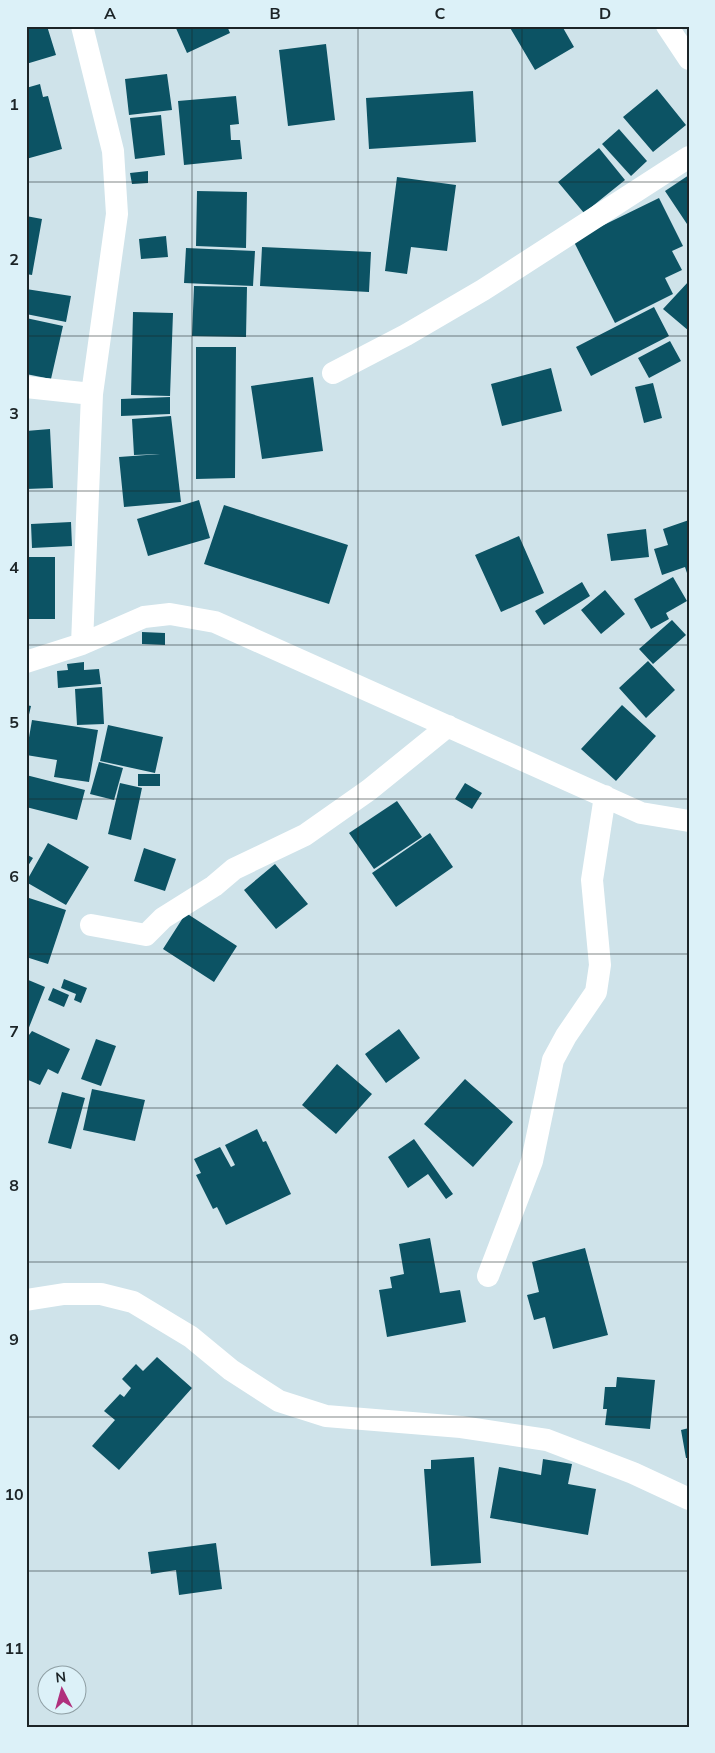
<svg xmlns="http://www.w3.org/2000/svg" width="715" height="1753" viewBox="0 0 715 1753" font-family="Mulish,sans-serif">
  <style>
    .building { fill: #0c5364 }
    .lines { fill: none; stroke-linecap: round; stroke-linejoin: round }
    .minor { stroke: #fff; stroke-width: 22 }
    .grid { fill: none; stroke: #1c2427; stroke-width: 1; stroke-opacity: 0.55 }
    .neatline { fill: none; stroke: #1c2427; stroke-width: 2 }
    .grid-label { font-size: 16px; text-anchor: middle; font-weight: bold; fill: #1c2427 }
  </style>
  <rect width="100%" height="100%" fill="#cfe3ea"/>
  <path class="building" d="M26,26H47L56,55L26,64Z
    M175,26H227L230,33L187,53Z
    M509,26H562L574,47L535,70Z
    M326,44L335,120L288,126L279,50Z
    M167,74L172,110L129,115L125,79Z
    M40,84L43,97L48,96L62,149L26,159V88Z
    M657,89L686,125L653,152L623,117Z
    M473,91L476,142L369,149L366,98Z
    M236,96L239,124L230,125L231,140H240L242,159L184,165L178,101Z
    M161,115L165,155L135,159L130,118Z
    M619,129L647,161L631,176L602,144Z
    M599,148L625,180L584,213L558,182Z
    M148,171V183L132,184L130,173Z
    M689,175V227L665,191Z
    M397,177L456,185L447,251L411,247L407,274L385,271Z
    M197,191L247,192L246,248L196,246Z
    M659,198L683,246L672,251L682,270L665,278L673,294L615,323L573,240Z
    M26,216L42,219L32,275L26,274Z
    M166,236L168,257L141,259L139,239Z
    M262,247L371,252L369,292L260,286Z
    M186,248L255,251L253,286L184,283Z
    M689,281V331L663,309Z
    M194,286L247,287L246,337L192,336Z
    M26,289L71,296L66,322L26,314Z
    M654,307L669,336L591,376L576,347Z
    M133,312L173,313L170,396L131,395Z
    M26,318L63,326L51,379L26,374Z
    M670,341L681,361L649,378L638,358Z
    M196,347H236L235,478L196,479Z
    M551,368L562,411L502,426L491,384Z
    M313,377L323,451L262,459L251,386Z
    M653,383L662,418L644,423L635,387Z
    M170,397V414L121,416V399Z
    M171,416L181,502L124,507L119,457L160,454L134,455L132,419Z
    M50,429L53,488L26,489V431Z
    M199,500L210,538L148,556L137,519Z
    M224,505L348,545L329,604L204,564Z
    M689,520V579L685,567L662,575L654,549L668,545L663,529Z
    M71,522L72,546L32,548L31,524Z
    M646,529L649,557L611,561L607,534Z
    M519,536L544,593L501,612L475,555Z
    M26,557H55V619H26Z
    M673,577L687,601L666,613L669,619L651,629L634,599Z
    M582,582L590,596L544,625L535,611Z
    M605,590L625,614L601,634L581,610Z
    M672,620L686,635L653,664L639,649Z
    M142,632L165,633V645L142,644Z
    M648,661L675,690L646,718L619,688Z
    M84,662V670L99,669L101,684L58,688L57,671L68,670L67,664Z
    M102,687L104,724L77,725L75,689Z
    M26,705L31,706L27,723H26Z
    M622,705L656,736L616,781L581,749Z
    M32,720L98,730L89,782L54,777L57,760L26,755Z
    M108,725L163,737L155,773L100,761Z
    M99,762L123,768L114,800L90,794Z
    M138,774H160V786H138Z
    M26,775L85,790L77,820L26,807Z
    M120,783L142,788L131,840L108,834Z
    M465,783L482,793L472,809L455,799Z
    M397,801L422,837L374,869L349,833Z
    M430,833L453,867L396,907L372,873Z
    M48,843L89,867L66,905L26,882Z
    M144,848L176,859L165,891L134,881Z
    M26,854L33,858L26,869Z
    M275,864L308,904L276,929L244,890Z
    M26,897L66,910L48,964L26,957Z
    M186,913L237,946L214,982L163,949Z
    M26,979L45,987L26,1035Z
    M64,979L87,988L81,1003L74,1000L76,994L61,988Z
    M53,988L69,995L64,1007L48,1000Z
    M399,1029L420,1058L386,1083L365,1054Z
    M32,1031L70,1049L58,1074L48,1069L40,1085L26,1079V1039Z
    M96,1039L116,1046L101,1086L81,1079Z
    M337,1064L372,1094L336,1134L302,1105Z
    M465,1079L513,1122L473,1167L424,1124Z
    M92,1089L145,1100L135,1141L83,1130Z
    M62,1092L85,1098L71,1149L48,1143Z
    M257,1129L263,1142L266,1141L291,1194L226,1225L217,1207L213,1209L196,1175L201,1173L194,1159L220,1147L231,1167L235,1165L225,1145Z
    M414,1139L453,1194L446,1199L428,1174L408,1188L388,1157Z
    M430,1238L440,1293L460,1290L466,1322L387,1337L379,1290L392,1288L390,1277L404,1274L399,1244Z
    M585,1248L608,1335L553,1349L545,1317L534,1320L527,1295L539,1292L532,1262Z
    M157,1357L192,1388L119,1470L92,1446L115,1420L104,1411L120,1394L124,1397L131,1388L122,1379L136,1364L143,1371Z
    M617,1377L655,1380L650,1429L605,1425L607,1409H603L605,1387H616Z
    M689,1428V1458H686L681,1430Z
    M474,1457L481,1563L431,1566L424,1469H431V1460Z
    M543,1459L572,1464L568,1484L596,1489L588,1535L490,1518L499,1467L541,1475Z
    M216,1543L222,1589L179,1595L176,1570L151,1574L148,1552Z"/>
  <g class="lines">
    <path class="minor" d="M667,26L689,59
      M333,373L406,335L483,290L689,157
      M26,387L92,394
      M82,644L92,394L117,214L113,151L82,26
      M26,662L82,644L144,617L170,614L215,622L641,813L689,821
      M91,925L146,935L163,918L214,886L234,869L305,835L369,790L448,726
      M488,1276L532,1161L553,1060L566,1036L596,992L600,965L592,880L605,796
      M26,1300L64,1294H101L133,1302L191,1337L231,1370L279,1401L326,1416L461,1427L547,1440L633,1473L689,1499"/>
  </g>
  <path class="grid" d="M192,26V1727M358,26V1727M522,26V1727M26,182H689M26,336H689M26,491H689M26,645H689M26,799H689M26,954H689M26,1108H689M26,1262H689M26,1417H689M26,1571H689"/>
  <rect width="715" height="1753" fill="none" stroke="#dcf1f8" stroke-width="55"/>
  <g transform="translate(62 1690) rotate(354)"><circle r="24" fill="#dcf1f8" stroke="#8f9fa4"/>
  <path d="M0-4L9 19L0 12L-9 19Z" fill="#b0307d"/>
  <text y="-8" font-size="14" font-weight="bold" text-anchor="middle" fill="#1c2427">N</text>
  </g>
  <rect x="28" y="28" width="660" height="1698" class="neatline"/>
  <g class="grid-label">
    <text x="110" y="19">A</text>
    <text x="275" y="19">B</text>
    <text x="440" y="19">C</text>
    <text x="605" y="19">D</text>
    <text x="14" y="110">1</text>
    <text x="14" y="265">2</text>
    <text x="14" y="419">3</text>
    <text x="14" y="573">4</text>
    <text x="14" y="728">5</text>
    <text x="14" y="882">6</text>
    <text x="14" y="1037">7</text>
    <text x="14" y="1191">8</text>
    <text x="14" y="1345">9</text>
    <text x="14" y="1500">10</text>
    <text x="14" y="1654">11</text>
  </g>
</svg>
